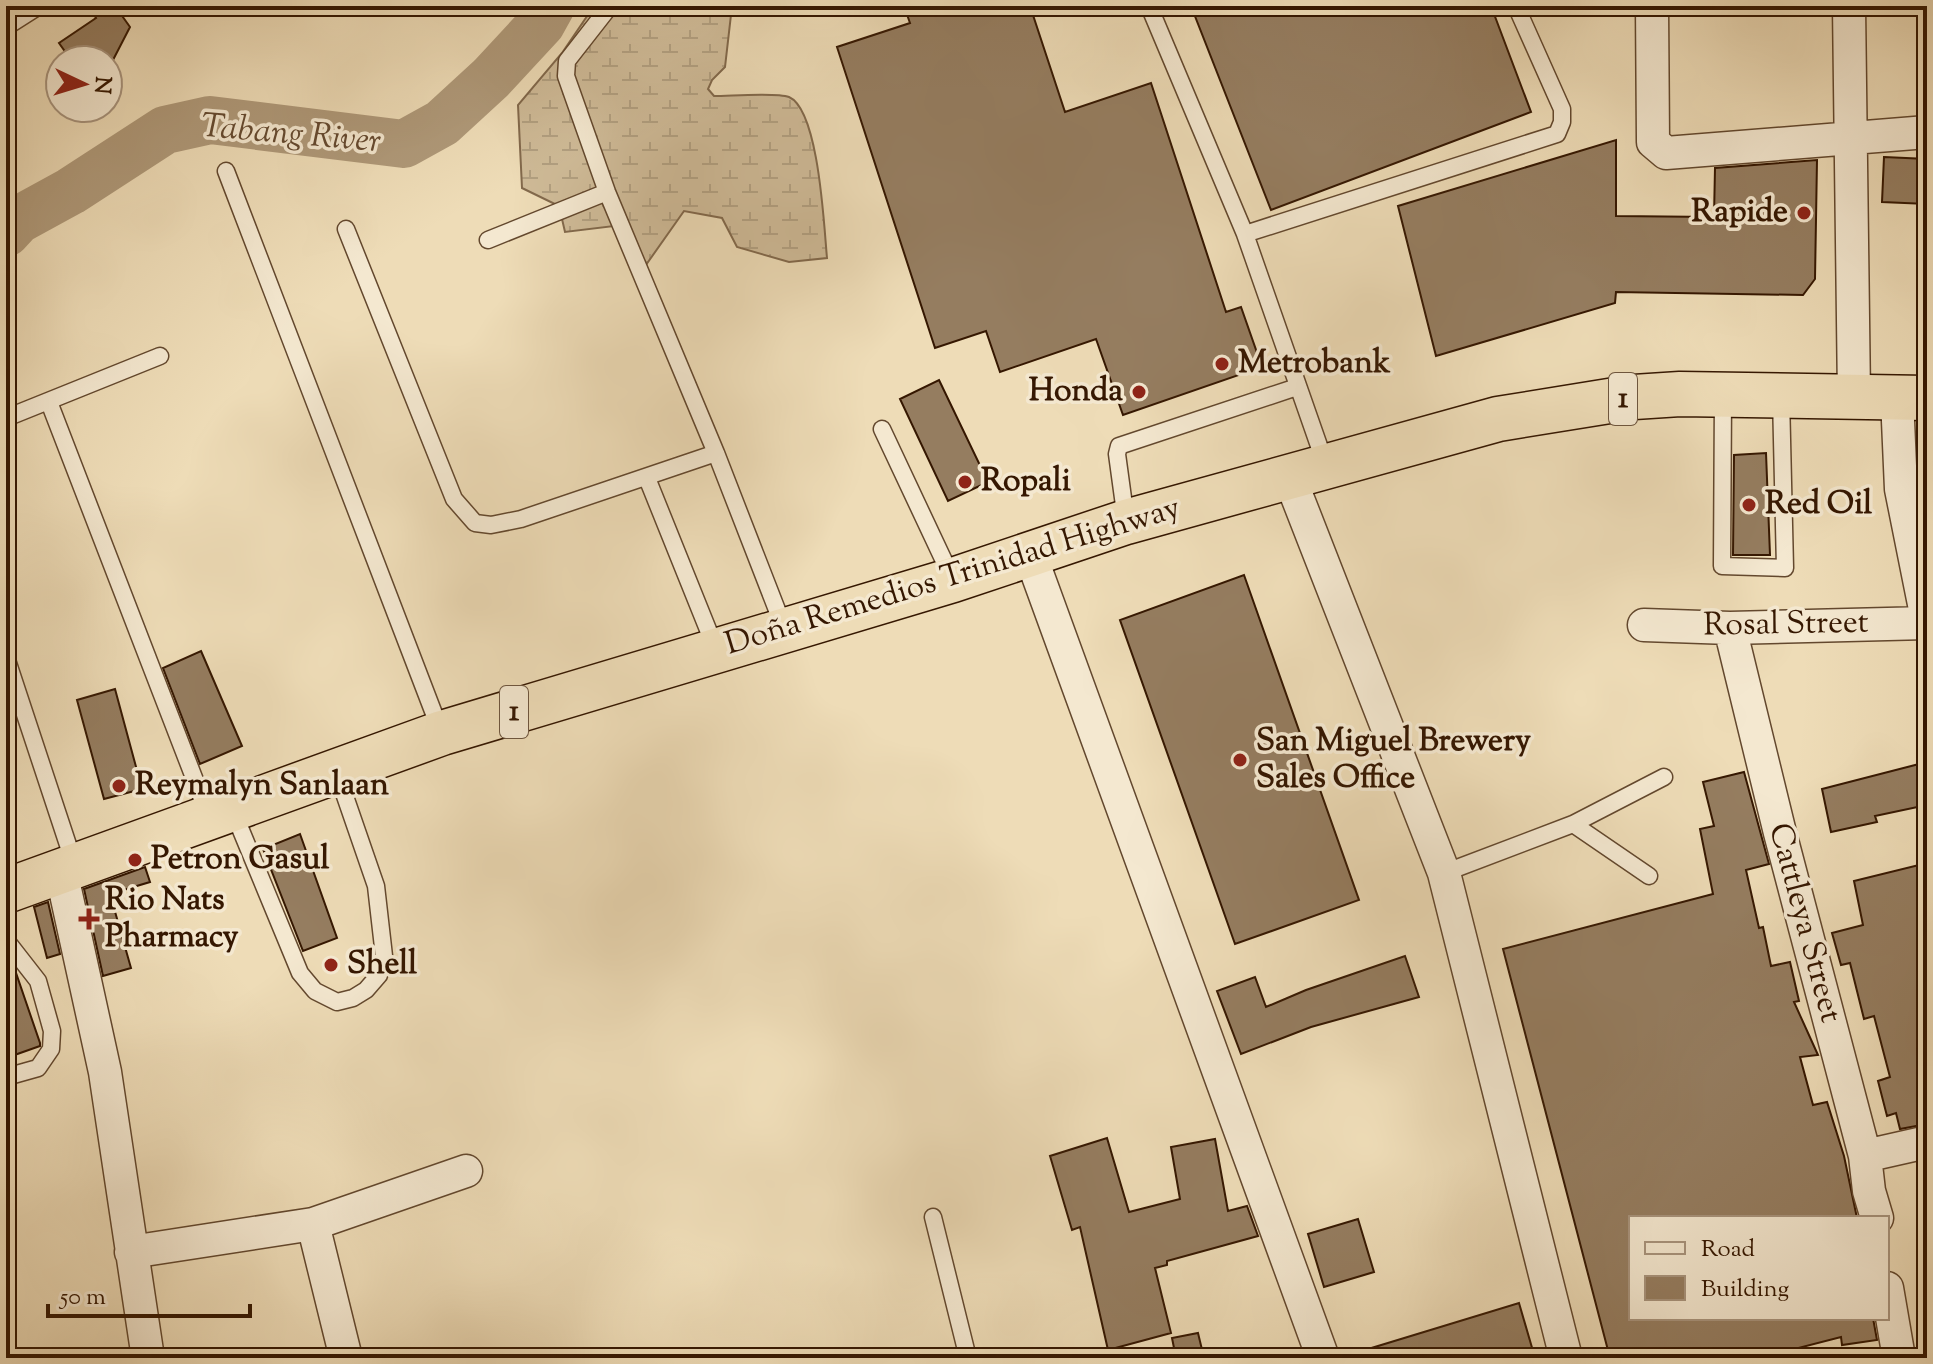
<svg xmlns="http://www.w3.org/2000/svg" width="1933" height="1364" viewBox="0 0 1933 1364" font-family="'Sorts Mill Goudy',serif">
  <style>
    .wetland { fill: url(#wetland-marsh); stroke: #82694c; stroke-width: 2 }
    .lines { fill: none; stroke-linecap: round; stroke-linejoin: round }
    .river { stroke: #af9979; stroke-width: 48 }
    .building { fill: #957d60; stroke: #351701; stroke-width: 2 }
    .lane-casing { stroke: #63482e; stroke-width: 19 }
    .street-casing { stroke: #63482e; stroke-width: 35 }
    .highway-casing { stroke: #351701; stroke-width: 47 }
    .lane { stroke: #f4e8d0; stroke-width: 16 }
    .street { stroke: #f4e8d0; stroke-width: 32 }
    .highway { stroke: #eedcb7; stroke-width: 44 }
    .poi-dot { fill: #8f2418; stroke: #f4e8d0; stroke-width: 3 }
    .labels { text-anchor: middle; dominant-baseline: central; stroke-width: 7; stroke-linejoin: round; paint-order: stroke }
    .shield { fill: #f4e8d0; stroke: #6e563f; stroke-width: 2 }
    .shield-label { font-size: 30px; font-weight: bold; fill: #351701 }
    .poi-label { font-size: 32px; font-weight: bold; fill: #351701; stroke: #f4e8d0; text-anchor: start }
    .street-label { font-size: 32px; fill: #351701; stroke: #f4e8d0 }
    .water-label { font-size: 34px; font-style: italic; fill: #664b31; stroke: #f4e8d0 }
  </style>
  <defs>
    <pattern id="wetland-marsh" width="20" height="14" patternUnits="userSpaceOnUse" patternTransform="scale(2)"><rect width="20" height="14" fill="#cfbb98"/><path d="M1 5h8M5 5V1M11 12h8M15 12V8" fill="none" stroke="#b2a081"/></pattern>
  </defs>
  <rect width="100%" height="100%" fill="#eedcb7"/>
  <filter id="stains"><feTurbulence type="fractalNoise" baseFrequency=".0025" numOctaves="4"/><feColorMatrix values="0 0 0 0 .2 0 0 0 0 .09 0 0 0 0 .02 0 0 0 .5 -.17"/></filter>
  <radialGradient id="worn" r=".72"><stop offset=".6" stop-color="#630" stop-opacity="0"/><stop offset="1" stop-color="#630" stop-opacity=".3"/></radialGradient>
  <path class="wetland" d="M594,6H732L725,67L712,80L708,89L714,96C731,96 776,92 789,97C819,110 824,227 827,258L789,262L737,247L722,218L684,211L641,272L622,225L565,232L559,206L522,188L518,105L562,53Z"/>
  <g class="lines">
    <path class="river" d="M6,233L18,220L71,191L165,130L210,120L404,144L442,123L491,78L541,24L551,6"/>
  </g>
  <path class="building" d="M88,6H115L130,27L113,60H71L59,43L96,18Z
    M904,6H1030L1065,112L1151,83L1226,312L1241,307L1262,367L1123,415L1096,339L1000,372L986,331L935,348L837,47L910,23Z
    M1191,6H1491L1531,112L1271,210Z
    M1616,140V216L1714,217L1715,168L1817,160L1815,279L1803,295L1616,292L1615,303L1436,356L1398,206Z
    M1884,157L1927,159V204L1882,202Z
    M939,380L988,482L948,501L900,399Z
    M1766,453L1770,555H1733L1734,455Z
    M1244,575L1359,900L1235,944L1120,620Z
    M201,651L242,746L200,764L163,668Z
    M115,689L142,789L104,799L77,700Z
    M1919,764L1927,805L1875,816L1877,822L1831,832L1822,789Z
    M1744,772L1769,864L1746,870L1759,928L1763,927L1771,966L1790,962L1799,1001L1794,1002L1818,1055L1800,1057L1813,1105L1827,1102L1844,1156L1857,1218H1631V1318H1873L1877,1340L1842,1345L1841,1337L1760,1358H1610L1503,949L1713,894L1700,829L1714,826L1703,782Z
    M300,834L337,938L303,951L263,849Z
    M1927,863V941L1921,942L1927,966V1124L1900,1129L1896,1113L1887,1116L1878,1081L1890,1077L1874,1016L1864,1019L1850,963L1841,965L1832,933L1863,925L1854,881Z
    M145,867L150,882L110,894L131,968L103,976L84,889Z
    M48,902L60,954L47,958L34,907Z
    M1405,956L1419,997L1311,1027L1241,1054L1217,991L1255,977L1266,1007L1306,990Z
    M6,958L15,970L40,1043V1046L6,1058Z
    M1107,1138L1129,1212L1180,1199L1171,1147L1215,1139L1228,1211L1247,1206L1258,1236L1167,1261V1265L1155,1268L1171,1333L1108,1350L1080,1227L1072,1230L1050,1156Z
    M1358,1219L1374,1272L1324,1287L1308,1234Z
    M1519,1303L1535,1358H1356L1355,1353Z
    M1198,1333L1204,1358H1176L1172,1338Z"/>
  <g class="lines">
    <g class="lane-casing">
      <path id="lane" d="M610,6L567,61L566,76L607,192L716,453L784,628
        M1149,6L1245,234L1325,463
        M6,27L39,6
        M226,171L441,732
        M346,229L454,499L475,523L491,525L521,519L716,453
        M1245,234L1557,134L1562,122V109L1516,6
        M488,240L607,192
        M1723,395L1722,566L1785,568L1781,397
        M49,402L208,814
        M6,418L160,356
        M882,429L952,578
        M647,478L715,647
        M1126,520L1117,454L1119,446L1297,387
        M6,657L74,863
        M233,811L300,973L315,991L337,1002L353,998L366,990L379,975L384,956L376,886L337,773
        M1573,824L1649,876
        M1444,873L1573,824L1664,777
        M6,1077L38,1068L51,1049L52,1031L38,981L6,940
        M933,1217L968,1358"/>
    </g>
    <g class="street-casing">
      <path id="street" d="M1652,6L1653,142L1666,153L1927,132
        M1849,6L1854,397
        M1897,398L1901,489L1927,619
        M1289,476L1444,873L1566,1358
        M1030,554L1323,1358
        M1644,625L1730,628L1927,623
        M1730,628L1780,833L1865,1156L1869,1191L1877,1218
        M61,871L105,1072L148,1358
        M1865,1156L1927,1142
        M313,1224L346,1358
        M131,1252L313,1224L466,1171
        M1887,1288L1899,1358"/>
    </g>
    <g class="highway-casing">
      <path id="highway" d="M6,891L442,733L953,580L1126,522L1498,419L1634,397L1680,394L1927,398"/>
    </g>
    <use href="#lane" class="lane"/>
    <use href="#street" class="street"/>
    <use href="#highway" class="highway"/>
  </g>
  <g class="poi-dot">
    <circle cx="1804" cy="213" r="8"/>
    <circle cx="1222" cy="364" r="8"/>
    <circle cx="1139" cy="392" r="8"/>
    <circle cx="965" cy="482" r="8"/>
    <circle cx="1749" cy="505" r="8"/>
    <circle cx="1240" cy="760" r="8"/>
    <circle cx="119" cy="786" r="8"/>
    <circle cx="135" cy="860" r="8"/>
    <path d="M85 907h8v8h8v8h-8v8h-8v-8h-8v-8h8z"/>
    <circle cx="331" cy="965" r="8"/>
  </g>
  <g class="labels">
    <g class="shield">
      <rect x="1609" y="373" width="28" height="52" rx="6"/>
      <rect x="500" y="686" width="28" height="52" rx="6"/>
    </g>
    <g class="shield-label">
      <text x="1623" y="399">1</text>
      <text x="514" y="712">1</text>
    </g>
    <g class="poi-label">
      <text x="1788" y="213" text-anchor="end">Rapide</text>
      <text x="1238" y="364">Metrobank</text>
      <text x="1123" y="392" text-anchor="end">Honda</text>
      <text x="981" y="482">Ropali</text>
      <text x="1765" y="505">Red Oil</text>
      <text x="1256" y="742">San Miguel Brewery<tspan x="1256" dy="37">Sales Office</tspan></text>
      <text x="135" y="786">Reymalyn Sanlaan</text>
      <text x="151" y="860">Petron Gasul</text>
      <text x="105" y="901">Rio Nats<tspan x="105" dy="37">Pharmacy</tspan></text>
      <text x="347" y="965">Shell</text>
    </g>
    <g class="street-label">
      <text transform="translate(953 577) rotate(-17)">Doña Remedios Trinidad Highway</text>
      <text transform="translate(1786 625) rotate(-1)">Rosal Street</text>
      <text transform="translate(1804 923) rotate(75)">Cattleya Street</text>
    </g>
    <g class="water-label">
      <text transform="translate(291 135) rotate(5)">Tabang River</text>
    </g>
  </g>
  <rect width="1933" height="1364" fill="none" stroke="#eedcb7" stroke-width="32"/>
  <rect x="8" y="8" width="1917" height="1348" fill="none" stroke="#351701" stroke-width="4"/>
  <rect x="16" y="16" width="1901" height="1332" fill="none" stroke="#351701" stroke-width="2"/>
  <rect x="1629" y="1216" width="260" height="104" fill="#f4e8d0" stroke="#a8947d" stroke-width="2"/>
  <rect x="1645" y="1242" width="40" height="12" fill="#f4e8d0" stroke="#a8947d" stroke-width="2"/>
  <text x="1701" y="1256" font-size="24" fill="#351701">Road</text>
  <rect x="1645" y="1276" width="40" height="24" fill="#957d60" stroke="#a8947d" stroke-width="2"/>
  <text x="1701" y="1296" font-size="24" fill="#351701">Building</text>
  <g transform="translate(84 84) rotate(94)"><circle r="38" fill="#f4e8d0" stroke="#a8947d" stroke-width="2"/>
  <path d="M0-6L14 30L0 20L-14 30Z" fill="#8f2418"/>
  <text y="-12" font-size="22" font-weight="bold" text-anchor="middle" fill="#351701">N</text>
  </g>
  <path d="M48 1304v12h202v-12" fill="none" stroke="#351701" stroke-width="4"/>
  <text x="60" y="1304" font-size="24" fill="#351701" stroke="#f4e8d0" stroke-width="6" paint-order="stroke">50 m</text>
  <rect width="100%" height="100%" filter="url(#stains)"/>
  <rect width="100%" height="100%" fill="url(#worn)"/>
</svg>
